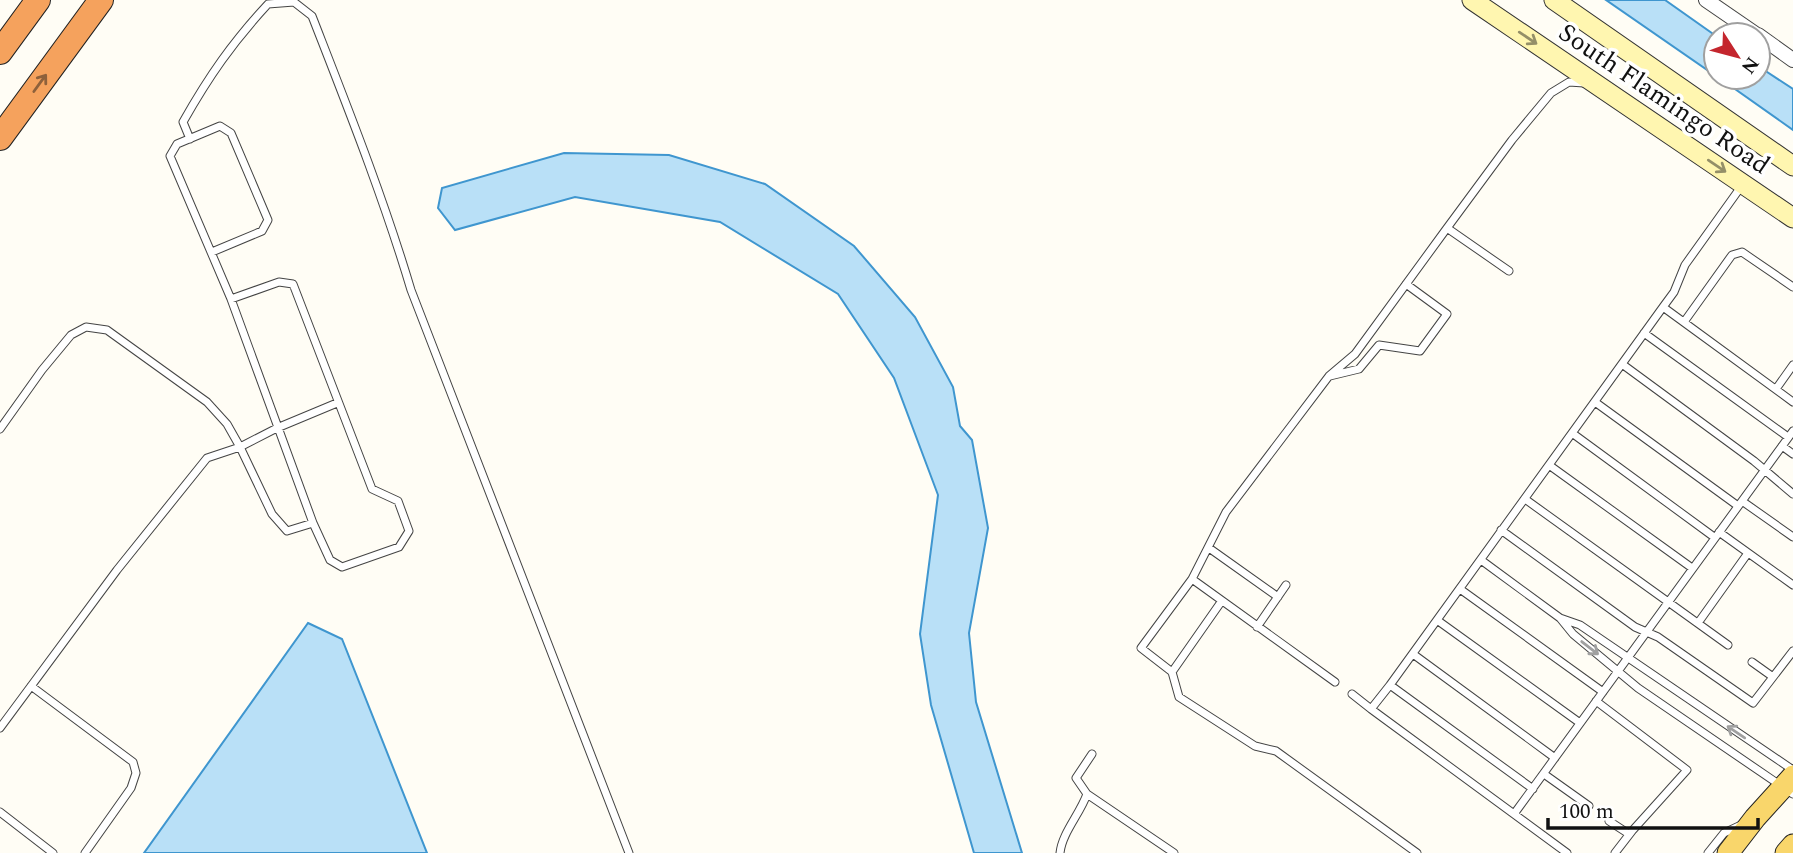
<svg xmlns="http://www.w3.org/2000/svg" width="1793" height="853" viewBox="0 0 1793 853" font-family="Spectral,serif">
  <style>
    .water { fill: #b9e0f7; stroke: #3f96cf; stroke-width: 2 }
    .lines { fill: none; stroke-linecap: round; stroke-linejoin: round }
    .service-casing { stroke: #444; stroke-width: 9 }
    .minor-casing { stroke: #444; stroke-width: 16 }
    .secondary-casing { stroke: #333; stroke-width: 21 }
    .primary-casing { stroke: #222; stroke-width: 23 }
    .motorway-casing { stroke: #222; stroke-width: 26 }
    .service { stroke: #fff; stroke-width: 7 }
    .minor { stroke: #fff; stroke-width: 14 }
    .secondary { stroke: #fff6b0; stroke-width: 19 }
    .primary { stroke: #f9d66b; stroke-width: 21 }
    .motorway { stroke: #f5a25d; stroke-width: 24 }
    .oneway { stroke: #948f68 }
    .oneway2 { stroke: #8e613b }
    .oneway3 { stroke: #a0a0a0 }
    .labels { text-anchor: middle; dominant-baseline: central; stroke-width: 7; stroke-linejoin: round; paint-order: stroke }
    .street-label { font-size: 26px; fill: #111; stroke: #fff }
  </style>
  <rect width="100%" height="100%" fill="#fffdf5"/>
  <path class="water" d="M1606,0H1665L1716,36V76Z
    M1758,66L1793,89V130L1718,77H1758Z
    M564,153L669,155L765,184L854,246L915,317L953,387L960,426L972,440L988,528L969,633L976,702L1022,853H974L931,705L920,634L938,495L894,378L838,294L720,222L575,197L455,230L438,208L442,188Z
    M308,623L342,639L427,853H144Z"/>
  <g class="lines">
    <g class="service-casing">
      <path id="service" d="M190,139L183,122C209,76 232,43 268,4L294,2L312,16C347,106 383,196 411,290L629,853
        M212,252L262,231L268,220L231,133L220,126L177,144L170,156L231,299L279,282L293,284L372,489L398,501L409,531L399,547L342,567L330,560L313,523L287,531L272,514L240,447L277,428L337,403
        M1509,271L1447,228L1512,140L1551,93L1569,82L1584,83
        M231,299L313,523
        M1663,307L1793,402
        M1684,322L1732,255L1742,252L1793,287
        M1644,333L1788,437
        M1622,364L1754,461L1793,494
        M1330,376L1359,369L1379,345L1420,351L1447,314L1406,284
        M1776,389L1793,365
        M1595,402L1738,506
        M0,429L42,370L71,335L86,327L107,330L207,402L227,424L240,447L207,458L117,570L0,728
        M1572,433L1714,537
        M1782,446L1793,454
        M1549,465L1692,568
        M1525,499L1728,645
        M1742,501L1793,537
        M1501,530L1635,627L1658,637L1753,703L1793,651
        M1719,532L1793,585
        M1209,548L1278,597
        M1481,560L1560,618
        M1192,579L1335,682
        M1460,589L1603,692
        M1437,620L1580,723
        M1698,623L1748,553
        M1257,627L1286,585
        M1413,654L1555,758
        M1752,662L1773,677
        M1172,672L1221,602
        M1390,685L1371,709L1567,853
        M31,686L133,762L136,773L131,788L85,853
        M1352,694L1371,709
        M1596,701L1687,770L1632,831L1615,853
        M1092,754L1076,778L1087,794L1174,853
        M1793,770L1580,625L1560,618L1573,634L1638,688L1793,794
        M1544,774L1589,806
        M1533,789L1390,685L1663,307L1674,292L1685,265L1743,184
        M0,812L53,853
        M1514,814L1793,431
        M1609,821L1629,834
        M1060,853C1062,833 1080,814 1087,794
        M1417,853L1276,751L1255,746L1179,697L1172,672L1141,648L1192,579L1226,512L1329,376L1355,354L1447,228
        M1708,853L1724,833L1741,825"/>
    </g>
    <g class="minor-casing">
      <path id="minor" d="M1706,0L1757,35
        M1758,35L1793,60"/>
    </g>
    <g class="secondary-casing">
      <path id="secondary" d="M1472,0L1793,218
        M1554,0L1793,166"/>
    </g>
    <g class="primary-casing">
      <path id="primary" d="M1728,853L1755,818L1793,776
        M1786,853L1793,845"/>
    </g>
    <g class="motorway-casing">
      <path id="motorway" d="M0,52L38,0
        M0,138L101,0"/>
    </g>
    <use href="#service" class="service"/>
    <use href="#minor" class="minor"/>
    <use href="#secondary" class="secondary"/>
    <use href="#primary" class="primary"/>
    <use href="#motorway" class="motorway"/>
  </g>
  <defs><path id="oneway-shaft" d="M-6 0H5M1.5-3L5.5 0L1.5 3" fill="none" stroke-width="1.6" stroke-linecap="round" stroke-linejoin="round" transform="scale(1.75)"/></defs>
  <g class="oneway">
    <use href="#oneway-shaft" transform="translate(1528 38) rotate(34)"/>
    <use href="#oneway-shaft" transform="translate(1717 166) rotate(34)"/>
  </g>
  <use class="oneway2" href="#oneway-shaft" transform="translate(40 83) rotate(-54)"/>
  <g class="oneway3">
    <use href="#oneway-shaft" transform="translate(1590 648) rotate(38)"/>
    <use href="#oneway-shaft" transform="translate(1736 732) rotate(-146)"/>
  </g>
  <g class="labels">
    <g class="street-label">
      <text transform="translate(1664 99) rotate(34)">South Flamingo Road</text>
    </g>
  </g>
  <g transform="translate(1737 56) rotate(126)"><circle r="33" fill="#ffffff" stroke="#a0a0a0" stroke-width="2"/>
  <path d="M0-5L12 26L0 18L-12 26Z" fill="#c4262e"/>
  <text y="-10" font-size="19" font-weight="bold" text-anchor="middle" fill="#111111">N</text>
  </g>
  <path d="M1548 818v10h210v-10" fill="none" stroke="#111111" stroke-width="3.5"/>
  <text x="1559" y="818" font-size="21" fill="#111111" stroke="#ffffff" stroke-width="5" paint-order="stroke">100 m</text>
</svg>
